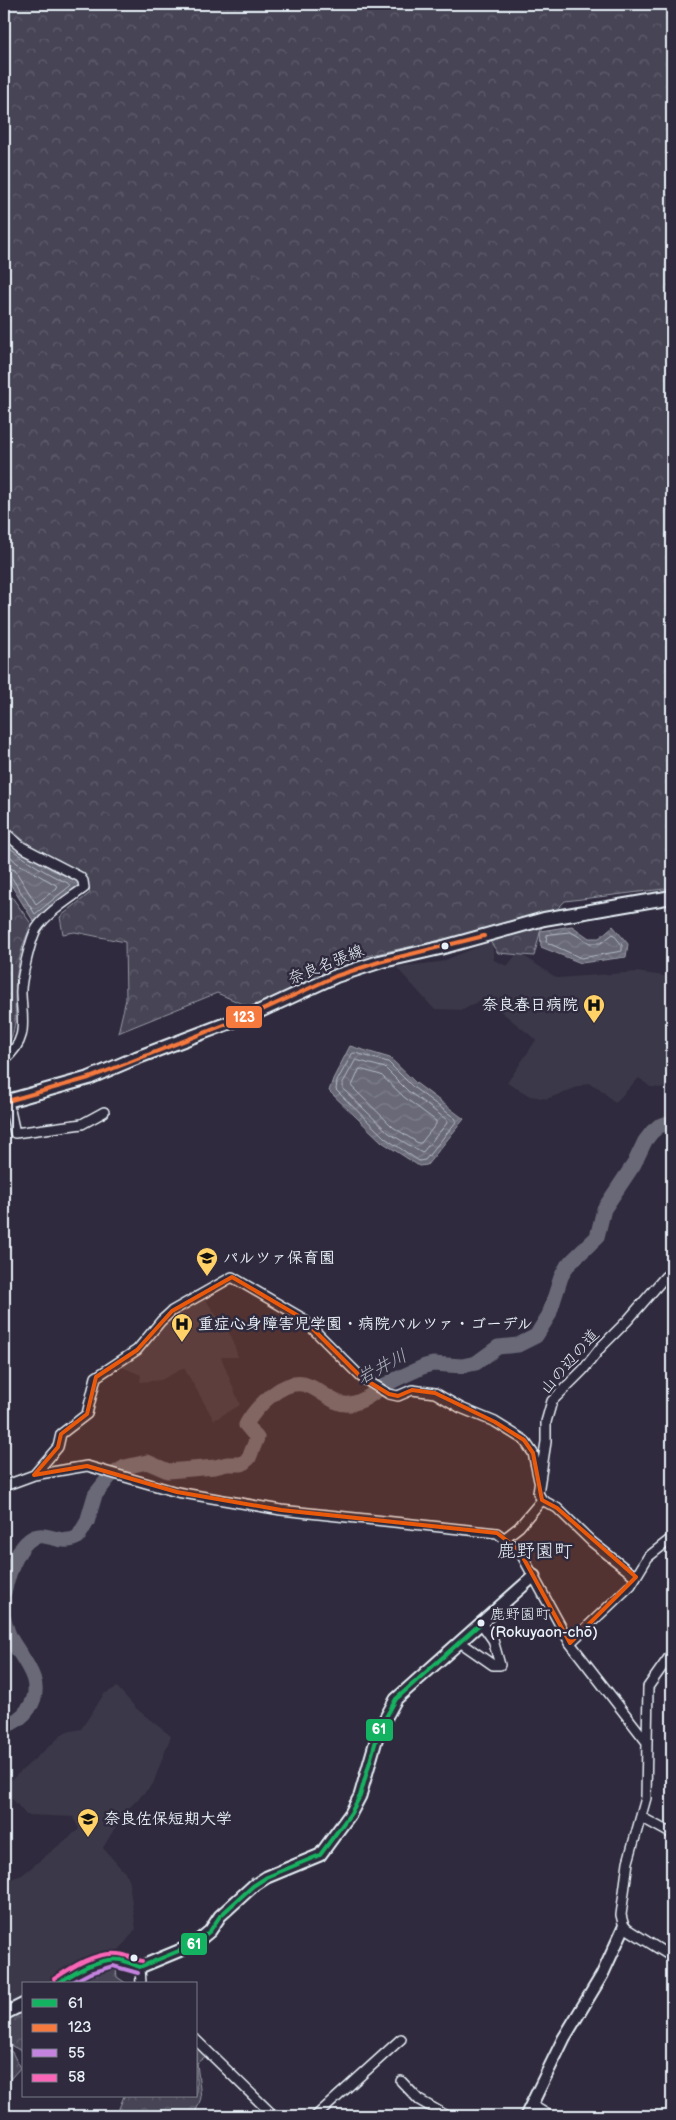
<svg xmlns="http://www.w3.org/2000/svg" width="676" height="2120" viewBox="0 0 676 2120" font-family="'Balsamiq Sans','Klee One',sans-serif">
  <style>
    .built { fill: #3b3749 }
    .forest { fill: url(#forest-crowns); stroke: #979aa6 }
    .water { fill: url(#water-waves); stroke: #9c9fab }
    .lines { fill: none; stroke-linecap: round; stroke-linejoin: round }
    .shore { stroke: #b5bbc5; stroke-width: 1 }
    .river { stroke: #696978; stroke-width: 15 }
    .street-casing { stroke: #e8f1f8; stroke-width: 12 }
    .secondary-casing { stroke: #e8f1f8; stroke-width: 15 }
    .primary-casing { stroke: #e8f1f8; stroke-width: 16 }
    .street { stroke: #2f2a3d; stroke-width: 9 }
    .secondary { stroke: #2f2a3d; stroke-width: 11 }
    .primary { stroke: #2f2a3d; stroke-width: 12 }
    .bus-1-casing { stroke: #2f2a3d; stroke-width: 8 }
    .bus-2-casing { stroke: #2f2a3d; stroke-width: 8 }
    .bus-3-casing { stroke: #2f2a3d; stroke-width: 8 }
    .bus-4-casing { stroke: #2f2a3d; stroke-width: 8 }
    .bus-1 { stroke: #13b361; stroke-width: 4 }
    .bus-2 { stroke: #f6793e; stroke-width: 4 }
    .bus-3 { stroke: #c483df; stroke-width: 4 }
    .bus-4 { stroke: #fa66b7; stroke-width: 4 }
    .marked { fill: #e8590c; fill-opacity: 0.2; stroke: #e8590c; stroke-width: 4; stroke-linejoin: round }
    .bus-dot { fill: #e8f1f8; stroke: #2f2a3d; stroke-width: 2 }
    .labels { text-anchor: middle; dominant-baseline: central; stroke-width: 5; stroke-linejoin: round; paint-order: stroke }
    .bus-label { font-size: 15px; fill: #e8f1f8; stroke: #2f2a3d; text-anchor: start }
    .street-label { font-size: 16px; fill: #e8f1f8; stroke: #2f2a3d }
    .poi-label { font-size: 16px; font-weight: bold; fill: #e8f1f8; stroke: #2f2a3d; text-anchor: start }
    .water-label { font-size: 18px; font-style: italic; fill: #afb4be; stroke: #2f2a3d }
    .quarter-label { font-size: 19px; fill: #e8f1f8; stroke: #2f2a3d }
    .line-badge { stroke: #2f2a3d; stroke-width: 2 }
    .badge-label { font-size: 14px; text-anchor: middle; font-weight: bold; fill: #fff }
  </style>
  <defs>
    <pattern id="forest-crowns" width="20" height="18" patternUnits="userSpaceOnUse" patternTransform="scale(1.25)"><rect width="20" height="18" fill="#464455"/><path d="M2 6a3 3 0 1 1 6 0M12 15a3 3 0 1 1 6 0" fill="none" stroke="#615f6e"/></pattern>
    <pattern id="water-waves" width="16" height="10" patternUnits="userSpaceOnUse" patternTransform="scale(1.25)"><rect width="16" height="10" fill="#696978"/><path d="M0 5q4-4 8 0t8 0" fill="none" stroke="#7e7f8c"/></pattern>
  </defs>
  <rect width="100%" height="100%" fill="#2f2a3d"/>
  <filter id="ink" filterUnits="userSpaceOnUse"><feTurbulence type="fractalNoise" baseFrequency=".02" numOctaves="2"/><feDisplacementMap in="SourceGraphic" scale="10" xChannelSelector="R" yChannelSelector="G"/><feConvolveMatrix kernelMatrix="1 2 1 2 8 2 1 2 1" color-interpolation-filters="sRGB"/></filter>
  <g filter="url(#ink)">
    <path class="built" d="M492,941L494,960L507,966L518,952L557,978L637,972L672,977V1089L650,1087L639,1078L615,1103L599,1088L588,1083L547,1099L530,1096L507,1083L536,1040L484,998L463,1010L434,1009L396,967L440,962Z
      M205,1299L231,1336L238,1357H221L240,1405L214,1420L184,1368L161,1380L140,1382L141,1375L120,1366L172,1314Z
      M117,1687L138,1710L171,1736L153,1784L124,1813L103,1848L128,1876L136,1929L120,1949L74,1967L47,1984H24V1998L7,2007L4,2000V1881L22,1875L79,1829L73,1817L26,1815L4,1789V1784L12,1779L65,1732L81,1729L104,1694Z"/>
    <path class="forest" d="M4,4H672V888L565,901L542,925L534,956L498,953L483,931L348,960L252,1008L217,993L118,1033L126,999L125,942L75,932L63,934L60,917L90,893L85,875C56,860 26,847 4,822Z
      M4,886L32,925C22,942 18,963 16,982C13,1008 21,1028 4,1050Z
      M106,1962L120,1963L116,1969L117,1977L127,1984H67Z
      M24,2010V2052L4,2042V2018Z
      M196,2045L207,2055L197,2063L201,2098L196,2111V2116H116L124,2096H196Z
      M4,2048L12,2052L20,2068L4,2086Z"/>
    <path class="water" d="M6,839C28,857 51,871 78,881L79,885L34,922L4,874V840Z
      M572,926L589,938H599L613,926L628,944L626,957L581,963L541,947L540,931Z
      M350,1046L390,1058L416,1083L464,1119L427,1165L419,1166L382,1142L329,1091L333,1079Z"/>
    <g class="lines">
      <path class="shore" d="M4,844C26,859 42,872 68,883L70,886L35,914L10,875L4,872
        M4,851L17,863L56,885L57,888L36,904L15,870L4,866
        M571,932L590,943H601L613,934L622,945V951L581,958L546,942L547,935Z
        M355,1053L388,1062L413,1087L456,1119V1122L425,1160L419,1161L385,1138L336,1090L337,1081L352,1054Z
        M356,1060L385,1068L408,1091L447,1120V1123L422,1153L389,1133L343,1089V1083Z
        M360,1069L381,1075L404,1097L436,1121V1124L421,1143H418L393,1127L352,1087Z"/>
      <path class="river" d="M4,1592C8,1575 21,1532 44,1536C58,1538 65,1544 78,1537L87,1522L95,1495L110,1476L125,1467L147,1462L168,1471L215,1467L227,1464H242L249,1458L257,1438L246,1425C255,1407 286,1375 309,1386C322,1391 335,1406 350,1404C363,1402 371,1395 380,1388C394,1379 410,1373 425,1366L433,1364L462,1366L476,1363L498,1347L518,1345L536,1336L549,1315L561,1277L567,1266L597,1237L604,1209L634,1164L645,1141L652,1132L659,1126L672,1122
        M4,1619C6,1627 8,1634 12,1641C24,1661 46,1684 29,1708C23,1717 14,1723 4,1726"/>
      <g class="street-casing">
        <path id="street" d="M4,832L22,847L80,877L83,881L84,888C68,900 48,912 37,928C31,937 20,982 21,994C22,1022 29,1039 4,1060
          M8,1101L15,1133L82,1124L104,1112
          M34,1475L58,1447L61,1434L87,1414L96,1377L137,1350L161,1321L172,1311L232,1277L302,1318L361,1377L389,1394L398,1396L412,1390L435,1393L461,1408L495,1422L524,1440L533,1453L539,1481
          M4,1486L34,1475L87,1466L177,1492L281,1510L497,1533L519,1550L570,1643L646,1741
          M505,1538L519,1527L542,1500
          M636,1577L592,1542L557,1508L542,1500L538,1493L546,1442V1422L552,1401L583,1370L601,1347L627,1321L665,1277L672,1272
          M460,1642L493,1665H500L493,1640L481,1623
          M570,1643L631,1585L648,1557L672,1538
          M672,1653L648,1687L646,1798L628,1862L621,1915L624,1927L672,1957
          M641,1817L672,1834
          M140,1967L141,1984
          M196,2040L274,2116
          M401,2081L419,2100L447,2116
          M532,2105L550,2116
          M316,2116L401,2039"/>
      </g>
      <g class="secondary-casing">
        <path id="secondary" d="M57,1984C72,1974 102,1957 120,1960C127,1962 133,1965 140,1967L193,1945L210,1931L220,1916L253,1886L267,1877L320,1855L351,1813L360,1796L379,1730L396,1699L534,1576
          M4,2014L24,2004
          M526,2116L564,2038L602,1975L624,1927"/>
      </g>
      <g class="primary-casing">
        <path id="primary" d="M4,1102L89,1078L136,1058L260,1011L336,976L379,962L440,948L544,919L672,897"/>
      </g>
      <use href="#street" class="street"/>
      <use href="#secondary" class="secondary"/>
      <use href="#primary" class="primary"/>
      <g class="bus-1-casing">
        <path id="bus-1" d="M57,1984C74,1973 100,1956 121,1960C127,1962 134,1965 140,1967L193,1945L210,1931L220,1916L253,1886L267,1877L320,1855L351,1813L360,1796L379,1730L396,1699L481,1623"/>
      </g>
      <g class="bus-2-casing">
        <path id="bus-2" d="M4,1102L89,1078L260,1011L336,976L379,962L484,936"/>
      </g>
      <g class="bus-3-casing">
        <path id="bus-3" d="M69,1984L90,1973L113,1966L138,1973"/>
      </g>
      <g class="bus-4-casing">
        <path id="bus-4" d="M54,1979C72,1967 96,1951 119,1954C127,1955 134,1959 142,1961"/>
      </g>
      <use href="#bus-1" class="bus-1"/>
      <use href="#bus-2" class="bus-2"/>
      <use href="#bus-3" class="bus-3"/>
      <use href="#bus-4" class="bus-4"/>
    </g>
  </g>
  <path class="marked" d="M232,1277L302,1318L361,1377L389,1394L398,1396L412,1390L435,1393L495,1422L524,1440L533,1453L542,1500L557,1508L636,1577L570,1643L519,1550L497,1533L281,1510L177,1492L87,1466L34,1475L58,1447L61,1434L87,1414L96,1377L137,1350L172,1311Z"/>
  <defs>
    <g id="hospital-pin" transform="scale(1.125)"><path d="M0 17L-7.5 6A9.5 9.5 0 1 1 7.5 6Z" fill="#ffd166" stroke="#2f2a3d"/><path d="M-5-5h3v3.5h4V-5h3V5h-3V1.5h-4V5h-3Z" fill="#111"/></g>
    <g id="school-pin" transform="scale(1.125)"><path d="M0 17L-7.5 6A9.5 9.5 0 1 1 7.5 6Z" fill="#ffd166" stroke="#2f2a3d"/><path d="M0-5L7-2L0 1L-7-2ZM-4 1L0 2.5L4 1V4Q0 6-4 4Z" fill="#111"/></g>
    <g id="university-pin" transform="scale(1.125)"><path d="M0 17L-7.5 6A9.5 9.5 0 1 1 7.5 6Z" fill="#ffd166" stroke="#2f2a3d"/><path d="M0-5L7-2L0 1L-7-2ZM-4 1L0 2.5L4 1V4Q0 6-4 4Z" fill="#111"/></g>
  </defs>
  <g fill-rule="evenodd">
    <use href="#hospital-pin" x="594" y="1005"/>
    <use href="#school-pin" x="207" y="1258"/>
    <use href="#hospital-pin" x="182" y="1324"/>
    <use href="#university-pin" x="88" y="1819"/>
  </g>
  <g class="bus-dot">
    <circle cx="445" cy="946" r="4.5"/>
    <circle cx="481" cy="1623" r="4.5"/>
    <circle cx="134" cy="1958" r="4.5"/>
  </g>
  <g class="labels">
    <g class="bus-label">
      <text x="490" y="1614">鹿野園町<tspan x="490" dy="18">(Rokuyaon-chō)</tspan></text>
    </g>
    <g class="street-label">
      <text transform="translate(326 965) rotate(-22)">奈良名張線</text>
      <text transform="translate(570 1362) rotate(-49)">山の辺の道</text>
    </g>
    <g class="poi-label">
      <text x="578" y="1005" text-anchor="end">奈良春日病院</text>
      <text x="223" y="1258">パルツァ保育園</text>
      <text x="198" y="1324">重症心身障害児学園・病院バルツァ・ゴーデル</text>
      <text x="104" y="1819">奈良佐保短期大学</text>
    </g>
    <g class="water-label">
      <text transform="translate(382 1367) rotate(-28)">岩井川</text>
    </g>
    <g class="quarter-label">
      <text x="535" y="1551">鹿野園町</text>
    </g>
  </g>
  <g class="line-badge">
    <rect x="225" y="1005" width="38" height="24" rx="5" fill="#f6793e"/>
    <rect x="365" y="1718" width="29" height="24" rx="5" fill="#13b361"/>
    <rect x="180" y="1932" width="28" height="24" rx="5" fill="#13b361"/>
  </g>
  <g class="badge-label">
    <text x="244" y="1022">123</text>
    <text x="379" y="1734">61</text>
    <text x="194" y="1949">61</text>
  </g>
  <rect width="676" height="2120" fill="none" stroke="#2f2a3d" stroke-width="20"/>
  <rect x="10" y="10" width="656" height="2100" fill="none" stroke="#e8f1f8" stroke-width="2" filter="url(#ink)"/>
  <rect x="22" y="1982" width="175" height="115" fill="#2f2a3d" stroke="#797a88"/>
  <rect x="32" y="1999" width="25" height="8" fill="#13b361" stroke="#797a88"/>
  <text x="68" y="2008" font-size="15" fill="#e8f1f8">61</text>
  <rect x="32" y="2024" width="25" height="8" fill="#f6793e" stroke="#797a88"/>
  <text x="68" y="2032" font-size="15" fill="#e8f1f8">123</text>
  <rect x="32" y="2049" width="25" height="8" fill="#c483df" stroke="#797a88"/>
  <text x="68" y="2058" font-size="15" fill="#e8f1f8">55</text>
  <rect x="32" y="2074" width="25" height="8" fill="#fa66b7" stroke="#797a88"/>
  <text x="68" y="2082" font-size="15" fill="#e8f1f8">58</text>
</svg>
